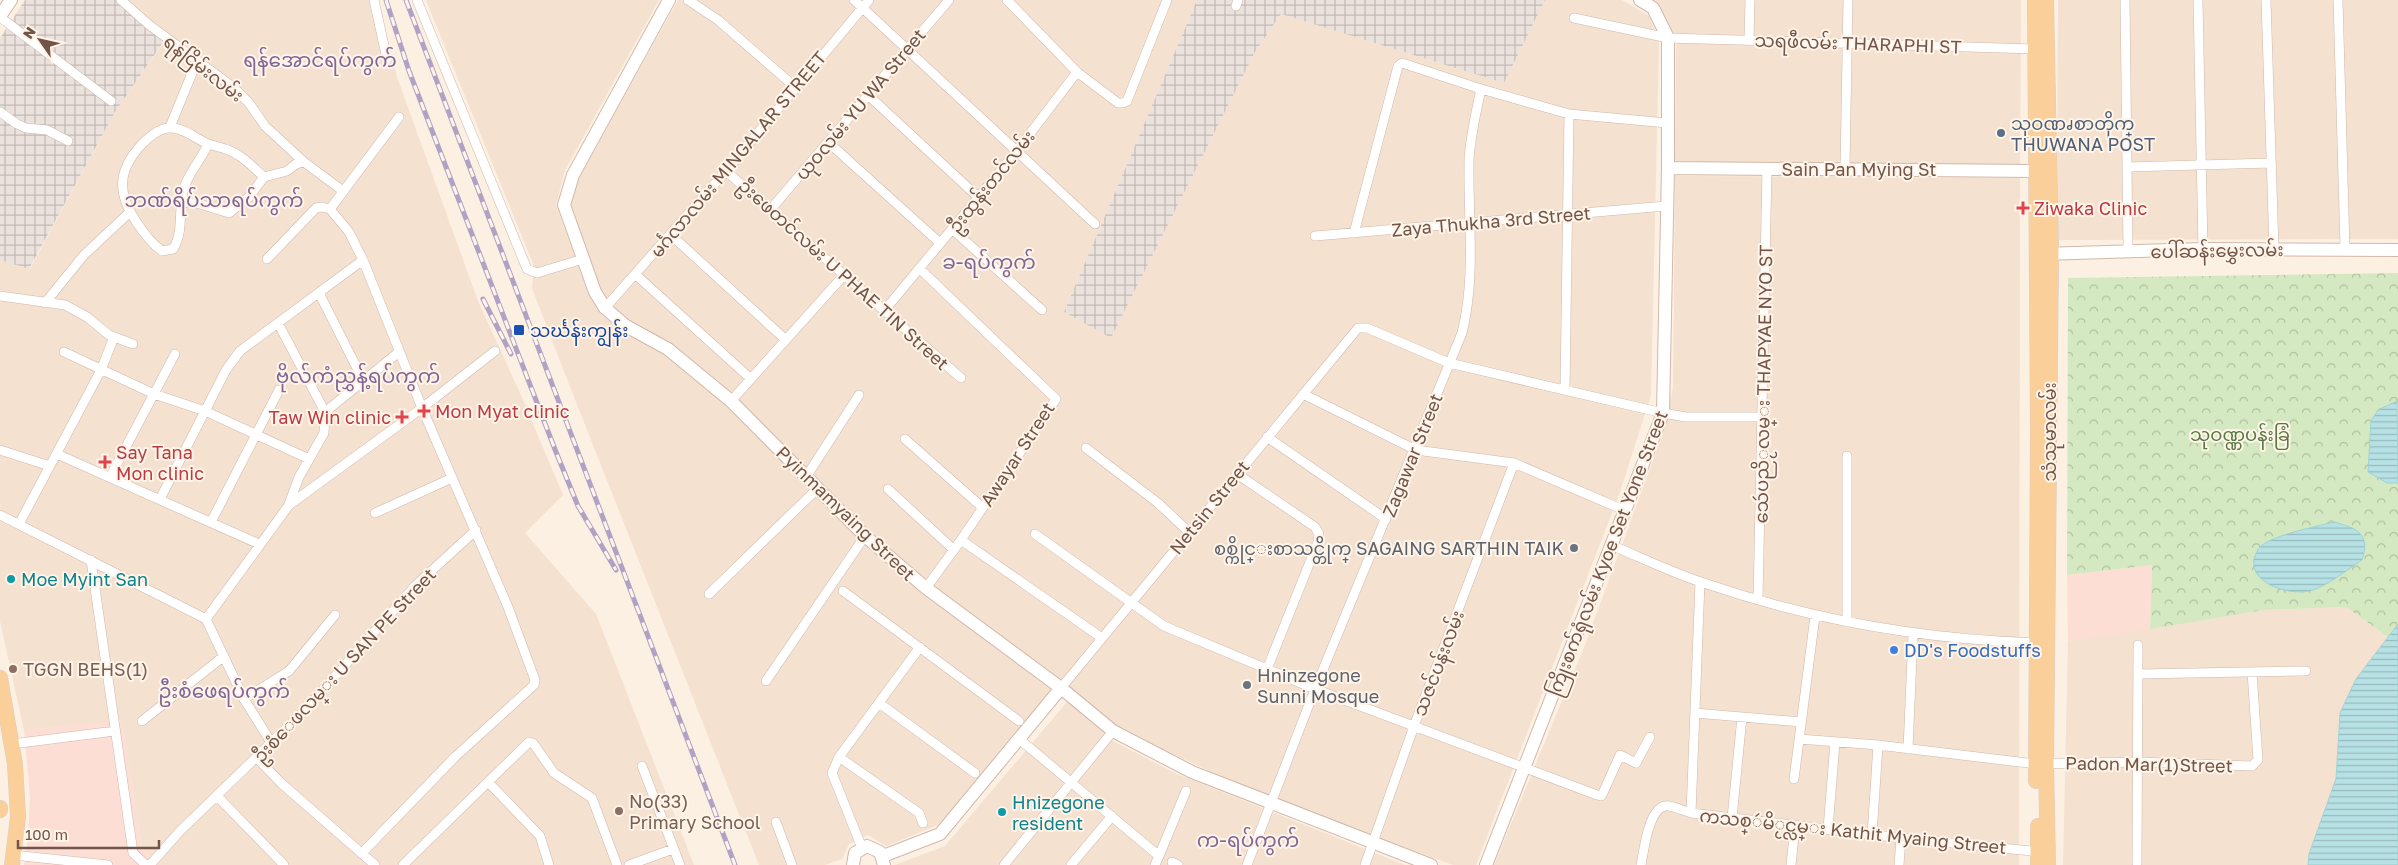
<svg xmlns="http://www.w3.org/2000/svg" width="2398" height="865" viewBox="0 0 2398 865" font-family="'Golos Text','Noto Sans Myanmar',sans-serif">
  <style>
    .residential { fill: #f4e1d0 }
    .commercial { fill: #fcded5 }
    .industrial { fill: url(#industrial-grid) }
    .forest { fill: url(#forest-crowns) }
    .water { fill: url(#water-rules); stroke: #9dd3d7 }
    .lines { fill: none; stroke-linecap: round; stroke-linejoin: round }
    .street-casing { stroke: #cfb8ac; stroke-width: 10 }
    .secondary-casing { stroke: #d2b8a9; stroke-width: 14 }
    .primary-casing { stroke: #d8cfcc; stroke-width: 16 }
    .street { stroke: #fff; stroke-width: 9 }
    .secondary { stroke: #fff; stroke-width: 12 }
    .primary { stroke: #fbcf9a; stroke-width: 15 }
    .rail-casing { stroke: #b1a1c5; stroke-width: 5 }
    .rail { stroke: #fff4e8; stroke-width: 3; stroke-dasharray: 9; stroke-linecap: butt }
    .service-dot { fill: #5c6f8a; stroke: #fff4e8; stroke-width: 2 }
    .health-dot { fill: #e0444e; stroke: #fff4e8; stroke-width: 2 }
    .transit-dot { fill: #1a4fb4; stroke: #fff4e8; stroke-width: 2 }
    .worship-dot { fill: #6b7280; stroke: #fff4e8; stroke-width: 2 }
    .culture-dot { fill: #0f9aa8; stroke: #fff4e8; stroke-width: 2 }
    .shop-dot { fill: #3f7fe0; stroke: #fff4e8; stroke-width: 2 }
    .education-dot { fill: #8d6e63; stroke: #fff4e8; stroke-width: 2 }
    .labels { text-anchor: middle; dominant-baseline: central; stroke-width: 4; stroke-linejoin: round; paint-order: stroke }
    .street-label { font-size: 18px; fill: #735449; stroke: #fff4e8 }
    .service-label { font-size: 18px; fill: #4e5e75; stroke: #fff4e8; text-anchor: start }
    .health-label { font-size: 18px; fill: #be3a42; stroke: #fff4e8; text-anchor: start }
    .transit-label { font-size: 18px; fill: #164399; stroke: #fff4e8; text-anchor: start }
    .park-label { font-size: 18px; fill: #567941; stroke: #fff4e8 }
    .worship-label { font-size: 18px; fill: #5b616d; stroke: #fff4e8; text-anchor: end }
    .culture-label { font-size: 18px; fill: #0d838f; stroke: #fff4e8; text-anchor: start }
    .shop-label { font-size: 18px; fill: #366cbe; stroke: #fff4e8; text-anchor: start }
    .education-label { font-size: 18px; fill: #785e54; stroke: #fff4e8; text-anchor: start }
    .quarter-label { font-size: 20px; fill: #826497; stroke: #fff4e8 }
  </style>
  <defs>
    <pattern id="industrial-grid" width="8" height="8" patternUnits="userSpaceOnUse" patternTransform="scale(1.25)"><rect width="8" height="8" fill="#ebe2dd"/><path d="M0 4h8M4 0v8" fill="none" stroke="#c3bab5"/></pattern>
    <pattern id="forest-crowns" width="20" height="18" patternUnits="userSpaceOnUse" patternTransform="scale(1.25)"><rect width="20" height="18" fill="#d4e9c1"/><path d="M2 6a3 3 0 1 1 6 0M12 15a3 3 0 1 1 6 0" fill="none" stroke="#b0bf9f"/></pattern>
    <pattern id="water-rules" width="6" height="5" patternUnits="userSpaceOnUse" patternTransform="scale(1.25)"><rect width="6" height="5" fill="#b7e2e5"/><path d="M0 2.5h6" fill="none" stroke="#99babc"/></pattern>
  </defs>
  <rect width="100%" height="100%" fill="#fcf0e2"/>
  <path class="residential" d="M132,0H378L397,77L478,301L520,393L563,495L525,533L596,614L694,865H158L142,848L122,721L24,730L0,621V260L30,269L115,112L164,42L125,10Z
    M426,0H659L565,170L556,205L588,293L602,315L624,332L666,353L728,405L868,546L929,598L1054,691L938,825L886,846L868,835L849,844L842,859L825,865H759L563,369L532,288L534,266Z
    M678,0H1197L1064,312L1111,338L1255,52L1281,14L1504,83L1545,0H1622L1649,16L1659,41L1651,395L1620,492L1476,865H1453L1264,796L1121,730L1068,686L935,588L869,531L740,401L673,345L627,320L613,308L600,291L570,206L579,177Z
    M1652,0H2021L2020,165L1675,162L1676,44L1658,4Z
    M2058,0H2398V239L2057,240Z
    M1675,176L2020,178L2019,865H1494L1583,650L1664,431L1673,388Z
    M2346,607L2388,637L2356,679L2340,713L2336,779L2309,854L2308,865H2063L2068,641L2264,610Z
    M1067,702L1115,742L1177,774L1405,865H895L945,846Z"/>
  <path class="commercial" d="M2152,565L2150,629L2068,641L2067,575Z
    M122,720L142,848L158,865H24L28,838L30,798L24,730Z"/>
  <path class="industrial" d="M25,0H132L126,10L164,41L115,112L29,269L0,260V38Z
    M1197,0H1545L1504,83L1281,14L1255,52L1111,338L1064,312Z"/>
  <path class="forest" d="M2398,273V624L2388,637L2346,607L2264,610L2150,629L2152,565L2067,575L2068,278Z"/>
  <path class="water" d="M2397,401L2398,483H2387L2368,472L2371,421L2378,410Z
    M2334,522C2357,528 2371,534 2362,560C2347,570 2330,584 2313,590C2294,597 2249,585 2254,559C2256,554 2257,549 2261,546C2276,534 2315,527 2334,522Z
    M2398,624V865H2308L2309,854L2336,779L2340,713L2356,679Z"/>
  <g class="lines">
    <g class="street-casing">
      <path id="street" d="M121,0L148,24L233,87L249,103L265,126L304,162
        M374,0L387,59
        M417,0L527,269L537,273L583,259
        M688,0L718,20L795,87
        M854,0L1095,224
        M1007,0L1077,72L1118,103H1123L1127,101L1167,0
        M2125,0L2128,250
        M2198,0L2203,249
        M2266,0L2274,249
        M2338,0L2345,249
        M1236,6L1238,0
        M0,17L111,101
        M1574,18L1668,38L2038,49
        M1749,40L1750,0
        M868,95L978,197
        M0,112L17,124L26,128L47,130L68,141
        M170,127L197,61
        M828,142L940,243
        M208,144C202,158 191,170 185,185C177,205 185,231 173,249L162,251C151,243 145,234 137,223C117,193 117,171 142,144C149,137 161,127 171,128C184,128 195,138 206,143C213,146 221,147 228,150C242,155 253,167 264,177
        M2127,167L2271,163
        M1845,168L1848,0
        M726,171L961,378
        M182,202L200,204L229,213L249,197L264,177L287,171L296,164L304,162L343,191
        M771,209L949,0
        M952,229L1042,310
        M1354,233L1398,66L1402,63L1481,89L1569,114L1667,123
        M670,234L786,340
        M1315,236L1666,206
        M267,259L316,208L322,207L330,209
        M920,269L1056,399L961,540L926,588
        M635,274L751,379
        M319,293L363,380
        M0,296L65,305L87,317L109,335L133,344
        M45,303L84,255L130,212
        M605,308L726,171L869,0
        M884,311L1016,152L1077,72
        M278,323L325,412L324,433L299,477L289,504
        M64,352L154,394L205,411L309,459
        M1565,389L1569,114
        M1303,394L1416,450L1514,463L1626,511
        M731,401L844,275
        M325,412L399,352
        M1267,437L1386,519
        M905,439L982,507
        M1086,448L1158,503L1189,532
        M0,450L50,466
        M57,454L259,544
        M1237,474L1315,527L1319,534L1318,542L1267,669
        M110,477L175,354
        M806,477L859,395
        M888,489L954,550
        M160,499L226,370L240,351L363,260
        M375,513L452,478
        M0,515L206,619
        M211,522L279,390
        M19,524L101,370L114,337
        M1035,534L1164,626L1315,689L1597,795L1601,796L1603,793L1620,755L1636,763L1650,737
        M961,540L1102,638
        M1613,546C1642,558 1671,572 1701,582C1811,620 1925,640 2041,643
        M91,560L133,853L146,865
        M843,591L1019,721
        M709,594L818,488
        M1758,599L1767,169
        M206,619L289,505L422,408L495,351
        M206,619L244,699L272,744
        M1847,622V456
        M2138,674L2306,671
        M766,681L865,536
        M1061,688L1358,328H1367L1449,363L1663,413L1686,417H1762
        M244,699L289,671L335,615
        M879,703L975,773
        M1695,713L1801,722
        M142,721L224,656
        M1018,738L1159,856L1155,865
        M1799,739L1878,745L2036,764L2138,762L2252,766L2258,760L2252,672
        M12,744L115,731
        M1908,749L1913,634
        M839,757L919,813L923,823
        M257,758L281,783L375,865
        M642,766L680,865
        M1794,779L1815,616
        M488,782L540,836L549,865
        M217,796L284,865
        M1691,813L1700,582
        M1732,818L1742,717
        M776,822L792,865
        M1828,829L1835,742
        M1872,835L1878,745
        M862,848L832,773L839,757L920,647
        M362,853L455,757L534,685L535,680L508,607L422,408L363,260L349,232L330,209L399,117
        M13,855L108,865
        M1159,856L1186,791
        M1172,862L1178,865
        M2137,863L2138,645
        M150,865L180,831L306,709L415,586L476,530
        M403,865L529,742L533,743L554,773L592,798L617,865
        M629,865L673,849
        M1004,865L1113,731
        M1071,865L1112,816
        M1247,865L1315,689L1462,333C1476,277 1468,219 1469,161C1470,137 1476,113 1481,89
        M1365,865L1414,726L1514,463
        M1641,865C1644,850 1649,803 1669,806C1676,807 1684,811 1691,813L1901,838L2041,852
        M1791,865L1795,826
        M1899,865L1901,838"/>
    </g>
    <g class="secondary-casing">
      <path id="secondary" d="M669,0L573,175L564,205L595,292L605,308L626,326L668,349L731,401L865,536L926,588L1061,688L1113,731L1192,772L1431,865
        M0,16L11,0
        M1668,168L2046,171
        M2042,254L2203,249L2398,250
        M883,856L940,834L1061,688
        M853,865L855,853L867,846L880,852L884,865
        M1486,865L1663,413L1668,168V38L1653,8L1640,0"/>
    </g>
    <g class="primary-casing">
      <path id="primary" d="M2035,0L2038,430L2036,781
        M2046,0L2051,253L2046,764L2048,865
        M0,678L15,764L18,817L12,865
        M0,808V810
        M2038,826V865"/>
    </g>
    <use href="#street" class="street"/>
    <use href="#secondary" class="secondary"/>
    <use href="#primary" class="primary"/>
    <g class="rail-casing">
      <path id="rail" d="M386,0L409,71L556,452L578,506L616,570
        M406,0L735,865
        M483,299L511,354"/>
    </g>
    <use href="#rail" class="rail"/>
  </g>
  <circle class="service-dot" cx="2001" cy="133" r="5"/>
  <g class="health-dot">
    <path d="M2020.5 200.5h5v5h5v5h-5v5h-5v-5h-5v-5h5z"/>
    <path d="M421.5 403.5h5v5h5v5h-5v5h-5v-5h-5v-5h5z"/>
    <path d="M399.5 409.5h5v5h5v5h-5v5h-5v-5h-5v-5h5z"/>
    <path d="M102.5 454.5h5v5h5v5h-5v5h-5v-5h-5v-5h5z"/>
  </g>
  <rect class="transit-dot" x="513" y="324" width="12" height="12" rx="2.5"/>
  <g class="worship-dot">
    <circle cx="1574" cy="548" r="5"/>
    <circle cx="1247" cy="685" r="5"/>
  </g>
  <g class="culture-dot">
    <circle cx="11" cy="579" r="5"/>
    <circle cx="1002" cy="812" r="5"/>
  </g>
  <circle class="shop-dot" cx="1894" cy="650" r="5"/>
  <g class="education-dot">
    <circle cx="13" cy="669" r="5"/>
    <circle cx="619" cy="811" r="5"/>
  </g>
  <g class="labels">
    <g class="street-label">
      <text transform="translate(1858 43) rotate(2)">သရဖီလမ်း THARAPHI ST</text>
      <text transform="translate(204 68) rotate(38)">ရန်ငြိမ်းလမ်း</text>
      <text transform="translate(860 104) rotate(-50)">ယုဝလမ်း YU WA Street</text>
      <text transform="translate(738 154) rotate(-50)">မင်္ဂလာလမ်း MINGALAR STREET</text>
      <text x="1859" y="169">Sain Pan Mying St</text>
      <text transform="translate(991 181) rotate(-51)">ဦးထွန်းတင်လမ်း</text>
      <text transform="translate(1491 221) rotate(-5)">Zaya Thukha 3rd Street</text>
      <text transform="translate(2217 250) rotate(-1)">ပေါ်ဆန်းမွှေးလမ်း</text>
      <text transform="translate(844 274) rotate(42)">ဦးဖေတင်လမ်း U PHAE TIN Street</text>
      <text transform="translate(1763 384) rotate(-89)">သေဴပညိႂလမ္း THAPYAE NYO ST</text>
      <text transform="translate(2049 432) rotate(-90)">သံသုမာလမ်း</text>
      <text transform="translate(1017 454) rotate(-57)">Awayar Street</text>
      <text transform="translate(1412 455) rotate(-68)">Zagawar Street</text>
      <text transform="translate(1209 507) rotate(-51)">Netsin Street</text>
      <text transform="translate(846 513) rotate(44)">Pyinmamyaing Street</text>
      <text transform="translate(1607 553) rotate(-69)">ကြိုးစက်ရုံလမ်း Kyoe Set Yone Street</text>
      <text transform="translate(1438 663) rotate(-69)">သဇင်ပန်းလမ်း</text>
      <text transform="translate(344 665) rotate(-47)">ဦးစံေဖလမ္း U SAN PE Street</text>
      <text transform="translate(2149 764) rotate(1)">Padon Mar(1)Street</text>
      <text transform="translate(1853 831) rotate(6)">ကသစ္ဴမိႂင္လမ္း Kathit Myaing Street</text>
    </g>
    <g class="service-label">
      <text x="2011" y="123">သုဝဏၧစာတိုက္<tspan x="2011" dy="21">THUWANA POST</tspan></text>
    </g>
    <g class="health-label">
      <text x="2034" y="208">Ziwaka Clinic</text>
      <text x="435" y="411">Mon Myat clinic</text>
      <text x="391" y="417" text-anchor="end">Taw Win clinic</text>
      <text x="116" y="452">Say Tana<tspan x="116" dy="21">Mon clinic</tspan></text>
    </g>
    <g class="transit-label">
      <text x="530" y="330">သင်္ဃန်းကျွန်း</text>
    </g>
    <g class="park-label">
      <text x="2240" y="434">သုဝဏ္ဏပန်းခြံ</text>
    </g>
    <g class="worship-label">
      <text x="1564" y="548">စစ္ကိုင္းစာသင္တိုက္ SAGAING SARTHIN TAIK</text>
      <text x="1257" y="675" text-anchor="start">Hninzegone<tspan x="1257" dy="21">Sunni Mosque</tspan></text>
    </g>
    <g class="culture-label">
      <text x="21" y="579">Moe Myint San</text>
      <text x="1012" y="802">Hnizegone<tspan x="1012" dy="21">resident</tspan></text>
    </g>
    <g class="shop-label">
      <text x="1904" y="650">DD's Foodstuffs</text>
    </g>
    <g class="education-label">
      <text x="23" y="669">TGGN BEHS(1)</text>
      <text x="629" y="801">No(33)<tspan x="629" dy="21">Primary School</tspan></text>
    </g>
    <g class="quarter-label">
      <text x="320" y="59">ရန်အောင်ရပ်ကွက်</text>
      <text x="214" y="199">ဘဏ်ရိပ်သာရပ်ကွက်</text>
      <text x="989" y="261">ခ-ရပ်ကွက်</text>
      <text x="358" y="375">ဗိုလ်ကံညွှန့်ရပ်ကွက်</text>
      <text x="224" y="690">ဦးစံဖေရပ်ကွက်</text>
      <text x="1248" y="839">က-ရပ်ကွက်</text>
    </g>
  </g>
  <g transform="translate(40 40) rotate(304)" stroke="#fff4e8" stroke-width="4" paint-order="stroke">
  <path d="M0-4L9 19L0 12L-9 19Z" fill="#735449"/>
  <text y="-8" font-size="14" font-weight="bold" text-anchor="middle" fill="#735449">N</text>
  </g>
  <path d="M18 840v8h141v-8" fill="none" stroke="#735449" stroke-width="2.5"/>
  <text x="25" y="840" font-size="15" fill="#735449" stroke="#fff4e8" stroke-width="4" paint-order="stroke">100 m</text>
</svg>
